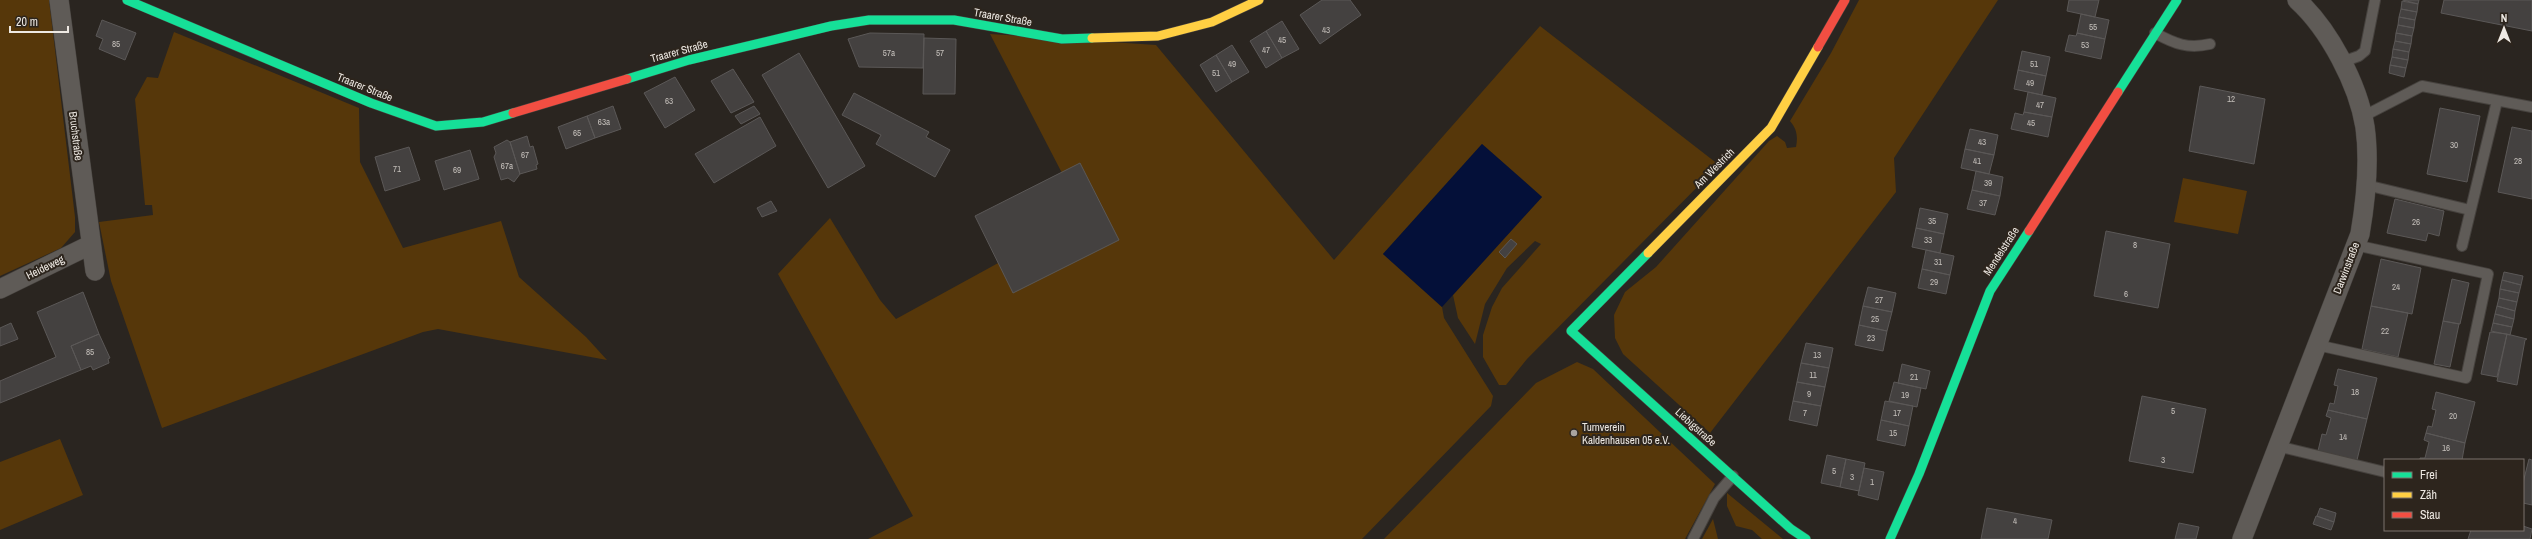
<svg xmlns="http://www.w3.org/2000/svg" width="2532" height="539" viewBox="0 0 2532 539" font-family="'Archivo Narrow',sans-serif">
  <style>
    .green { fill: #56370a }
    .water { fill: #041039 }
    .building { fill: #444140; stroke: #5b5857 }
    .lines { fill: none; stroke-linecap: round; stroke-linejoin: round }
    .lane-casing { stroke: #46423e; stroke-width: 12 }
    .street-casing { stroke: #46423e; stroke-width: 20 }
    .fast-casing { stroke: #46423e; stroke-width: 10 }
    .slow-casing { stroke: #46423e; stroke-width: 10 }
    .jam-casing { stroke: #46423e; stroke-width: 10 }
    .lane { stroke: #5f5b57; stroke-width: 10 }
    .street { stroke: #5f5b57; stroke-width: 19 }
    .fast { stroke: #16e098; stroke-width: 9 }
    .slow { stroke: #ffcf43; stroke-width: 9 }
    .jam { stroke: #f24e42; stroke-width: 9 }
    .poi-dot { fill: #a9a49f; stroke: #2d251d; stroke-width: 1.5 }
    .labels { text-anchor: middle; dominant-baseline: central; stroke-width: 4; stroke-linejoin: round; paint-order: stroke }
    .number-label { font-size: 9px; fill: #c4bfba }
    .street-label { font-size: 11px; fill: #eee9e3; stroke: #2d251d }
    .poi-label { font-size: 11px; fill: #eee9e3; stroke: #2d251d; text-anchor: start }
  </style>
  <rect width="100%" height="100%" fill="#2a2520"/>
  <path class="green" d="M0,0H49L75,217V232L61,248L0,276Z
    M1859,0H1998L1894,158L1896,192L1710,433L1623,354L1615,338L1614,315L1625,292L1656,267L1769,141L1777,136L1785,142L1787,148L1796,147C1798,137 1797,129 1790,121L1831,53Z
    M1540,26L1719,165L1527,359L1506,385H1499L1483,357V335L1492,307L1502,288L1541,244L1535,241L1507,268L1485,304L1475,344L1458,318L1453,295L1542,197L1482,144L1383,254L1442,307L1444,318L1493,396L1491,406L1362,539H868L913,516L778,274L830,218L880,300L896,319L1000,262L1078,204L990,34L1156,45L1334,260Z
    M174,32L359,108L360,162L403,248L501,221L519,277L586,337L607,360L438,329L423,332L162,428L111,281L99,222L153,215L152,205H145L135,99L147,77L158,78Z
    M2183,178L2247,191L2238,234L2174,222Z
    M1577,362L1593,369L1715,484L1685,539H1384L1536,383Z
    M60,439L83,495L0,530V462Z
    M1727,493L1783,539H1762L1752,530L1736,526L1727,506Z
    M1713,519L1718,539H1702Z"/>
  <path class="water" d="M1482,144L1542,197L1442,307L1383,254Z"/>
  <path class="building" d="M1322,0H1350L1361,15L1320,44L1300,15Z
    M2069,0H2099L2095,17L2067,11Z
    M2403,0H2419L2418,4Z
    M2444,0H2532V31L2441,13Z
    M2402,1L2418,4L2417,12L2401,9Z
    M2401,9L2417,12L2415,20L2399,17Z
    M2081,14L2109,20L2105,39L2077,33Z
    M2399,17L2415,20L2414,28L2398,25Z
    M102,20L136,33L125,60L99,49L103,39L96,36Z
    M1282,21L1299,49L1282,58L1266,31Z
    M2398,25L2414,28L2412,36L2396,33Z
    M1266,31L1282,58L1266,68L1250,41Z
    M870,33L924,34L923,68L859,67L848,39Z
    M2077,33L2105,39L2101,59L2065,51L2069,35L2076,36Z
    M2396,33L2412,36L2411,44L2395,41Z
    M924,38L956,39L955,94H923Z
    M2395,41L2411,44L2409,52L2393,49Z
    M1232,45L1249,72L1232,82L1216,55Z
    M2393,49L2409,52L2408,60L2392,57Z
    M2022,51L2050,57L2046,76L2018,70Z
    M799,53L865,166L828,188L762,75Z
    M1216,55L1232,82L1216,92L1200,65Z
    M2392,57L2408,60L2406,68L2390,65Z
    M2390,65L2406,68L2404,77L2389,73Z
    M733,69L754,102L731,113L711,81Z
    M2018,70L2046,76L2042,95L2014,89Z
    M675,77L695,110L665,128L644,93Z
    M2200,86L2265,99L2254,164L2189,151Z
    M2028,92L2056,98L2052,117L2024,112Z
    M854,93L929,132L926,137L950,150L935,177L876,144L881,135L842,115Z
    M613,106L621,129L595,138L587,116Z
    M754,106L760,114L741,124L735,116Z
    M2440,108L2480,116L2467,182L2427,174Z
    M2024,112L2052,117L2048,137L2011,129L2015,113L2023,115Z
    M587,116L595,138L566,149L558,127Z
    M760,117L776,146L714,183L695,154Z
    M2512,127L2532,131V199L2498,192Z
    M1970,129L1998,135L1994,155L1965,149Z
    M527,136L530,147L533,146L538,164L536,165L537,169L520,174L510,142Z
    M507,140L510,142L520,174L514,182L508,178L501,180L494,157L496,153L494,147Z
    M409,147L420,180L385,191L375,157Z
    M1965,149L1994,155L1989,174L1961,168Z
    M470,150L479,179L444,190L435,161Z
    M1080,163L1119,240L1013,293L975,216Z
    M1976,171L2003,177L2000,196L1972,190Z
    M1972,190L2000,196L1995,215L1967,209Z
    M2395,199L2444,211L2439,236L2428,233L2426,241L2387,233Z
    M771,201L777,211L762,217L757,208Z
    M1920,208L1948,214L1944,234L1916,228Z
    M1916,228L1944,234L1940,253L1912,247Z
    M2106,231L2170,244L2158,308L2094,296Z
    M1511,239L1517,244L1505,258L1499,252Z
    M1926,250L1954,256L1950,275L1922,269Z
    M2381,259L2421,268L2412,314L2371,306Z
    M1922,269L1950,275L1946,294L1918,288Z
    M2504,272L2523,276L2521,285L2502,280Z
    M2452,279L2469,283L2460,324L2443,321Z
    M2502,280L2521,285L2519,293L2500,289Z
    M1868,287L1896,293L1892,312L1863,306Z
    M2500,289L2519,293L2517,302L2499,298Z
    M83,292L99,334L71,346L81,370L0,403V381L56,357L37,312Z
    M2499,298L2517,302L2515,311L2497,306Z
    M1863,306L1892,312L1887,331L1859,325Z
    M2371,306L2408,313L2398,357L2362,349Z
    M2497,306L2515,311L2514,319L2495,314Z
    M2495,314L2514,319L2512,327L2493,323Z
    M2443,321L2459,324L2450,367L2434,364Z
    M11,323L18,339L0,346V328Z
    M2493,323L2512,327L2510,335L2491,331Z
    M1859,325L1887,331L1883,351L1855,345Z
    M2490,332L2507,334L2497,377L2481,374Z
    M99,334L110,358L108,359L109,363L93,370L91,366L81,370L71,346Z
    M2507,334L2527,339L2525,340L2517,385L2497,381Z
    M1806,343L1833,348L1829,368L1801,363Z
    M1801,363L1829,368L1825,387L1797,382Z
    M1902,364L1930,371L1926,389L1898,383Z
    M2338,369L2377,378L2367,419L2328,410L2330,403L2334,404L2338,386L2334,385Z
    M1797,382L1825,387L1821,406L1793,401Z
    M1894,382L1921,388L1917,407L1889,401Z
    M2436,392L2475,402L2465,443L2426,433L2428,426L2432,427L2436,410L2432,409Z
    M2142,396L2206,409L2193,473L2129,461Z
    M1793,401L1821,406L1817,426L1789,420Z
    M1885,401L1913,406L1909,426L1881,420Z
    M2328,410L2367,419L2357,460L2318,451L2322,434L2326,435L2331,418L2326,416Z
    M1881,420L1909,426L1905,446L1877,440Z
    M2426,433L2465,443L2462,460H2420V458H2425L2429,442L2424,440Z
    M1827,455L1846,459L1840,487L1821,483Z
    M1846,459L1865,463L1859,491L1840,487Z
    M2529,459L2532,460V505L2523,503V483Z
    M1864,468L1884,472L1878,500L1858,495Z
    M1987,508L2052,520L2048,539H1981Z
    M2320,508L2336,513L2334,522L2317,516Z
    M2316,516L2334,522L2331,530L2313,524Z
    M2179,523L2199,527L2196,539H2175Z
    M2523,526L2532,529L2530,539H2468L2471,530H2523Z"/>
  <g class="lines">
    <g class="lane-casing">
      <path id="lane" d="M2155,33C2175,44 2188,49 2210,44
        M2342,62L2359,56L2365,51L2375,0
        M2362,117L2422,86L2532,107
        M2366,185L2470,210
        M2462,246L2497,101
        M2317,345L2466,378L2488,274L2355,245
        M2277,446L2385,472
        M1693,539L1714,498L1733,476"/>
    </g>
    <g class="street-casing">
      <path id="street" d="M59,0L95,271
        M0,289L90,245
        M2242,539L2360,234C2366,199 2370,163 2365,127C2358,84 2329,29 2297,0"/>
    </g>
    <g class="fast-casing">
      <path id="fast" d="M127,0L371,103L436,126L483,122L513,113
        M627,79L689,60L831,26L869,20H954L1062,39L1092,38
        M2118,92L2177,0
        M1648,253L1571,331L1791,529L1806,539
        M1890,539L1919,474L1990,291L2029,231"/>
    </g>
    <g class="slow-casing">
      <path id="slow" d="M1092,38L1158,36L1212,22L1259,0
        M1648,253L1771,128L1818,47"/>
    </g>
    <g class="jam-casing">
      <path id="jam" d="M1818,47L1845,0
        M513,113L627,79
        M2029,231L2118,92"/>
    </g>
    <use href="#lane" class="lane"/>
    <use href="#street" class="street"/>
    <use href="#fast" class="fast"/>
    <use href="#slow" class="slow"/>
    <use href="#jam" class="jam"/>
  </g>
  <circle class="poi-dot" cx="1574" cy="433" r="4"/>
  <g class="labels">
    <g class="number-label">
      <text x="2093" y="27">55</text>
      <text x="1326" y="30">43</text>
      <text x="1282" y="40">45</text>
      <text x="116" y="44">85</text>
      <text x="2085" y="45">53</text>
      <text x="1266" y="50">47</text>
      <text x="889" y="53">57a</text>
      <text x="940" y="53">57</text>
      <text x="1232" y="64">49</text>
      <text x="2034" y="64">51</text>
      <text x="1216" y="73">51</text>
      <text x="2030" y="83">49</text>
      <text x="2231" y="99">12</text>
      <text x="669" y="101">63</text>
      <text x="2040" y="105">47</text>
      <text x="604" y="122">63a</text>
      <text x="2031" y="123">45</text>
      <text x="577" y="133">65</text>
      <text x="1982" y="142">43</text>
      <text x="2454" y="145">30</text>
      <text x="525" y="155">67</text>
      <text x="1977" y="161">41</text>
      <text x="2518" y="161">28</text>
      <text x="507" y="166">67a</text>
      <text x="397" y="169">71</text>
      <text x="457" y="170">69</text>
      <text x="1988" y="183">39</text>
      <text x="1983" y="203">37</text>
      <text x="1932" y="221">35</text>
      <text x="2416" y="222">26</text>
      <text x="1928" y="240">33</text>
      <text x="2135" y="245">8</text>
      <text x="1938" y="262">31</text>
      <text x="1934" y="282">29</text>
      <text x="2396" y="287">24</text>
      <text x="2126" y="294">6</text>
      <text x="1879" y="300">27</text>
      <text x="1875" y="319">25</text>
      <text x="2385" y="331">22</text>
      <text x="1871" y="338">23</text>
      <text x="90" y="352">85</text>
      <text x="1817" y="355">13</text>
      <text x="1813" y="375">11</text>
      <text x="1914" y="377">21</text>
      <text x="2355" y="392">18</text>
      <text x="1809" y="394">9</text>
      <text x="1905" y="395">19</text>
      <text x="2173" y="411">5</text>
      <text x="1805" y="413">7</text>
      <text x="1897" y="413">17</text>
      <text x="2453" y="416">20</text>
      <text x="1893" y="433">15</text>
      <text x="2343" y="437">14</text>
      <text x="2446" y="448">16</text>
      <text x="2163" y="460">3</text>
      <text x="1834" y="471">5</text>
      <text x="1852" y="477">3</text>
      <text x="1872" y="482">1</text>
      <text x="2015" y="521">4</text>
    </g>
    <g class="street-label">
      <text transform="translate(1003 17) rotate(10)">Traarer Straße</text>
      <text transform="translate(679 51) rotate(-15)">Traarer Straße</text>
      <text transform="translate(365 87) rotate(22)">Traarer Straße</text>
      <text transform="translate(76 136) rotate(83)">Bruchstraße</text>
      <text transform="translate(1714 168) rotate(-45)">Am Westrich</text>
      <text transform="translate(2001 251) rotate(-57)">Mendelstraße</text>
      <text transform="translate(45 267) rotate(-26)">Heideweg</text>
      <text transform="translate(2346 268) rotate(-69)">Darwinstraße</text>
      <text transform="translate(1696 427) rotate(42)">Liebigstraße</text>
    </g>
    <g class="poi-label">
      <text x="1582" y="427">Turnverein<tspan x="1582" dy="13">Kaldenhausen 05 e.V.</tspan></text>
    </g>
  </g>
  <rect x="2384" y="459" width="140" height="72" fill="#2d251d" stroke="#7a736c"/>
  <rect x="2392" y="472" width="20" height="6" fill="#16e098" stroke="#7a736c"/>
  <text x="2420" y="479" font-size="12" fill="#eee9e3">Frei</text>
  <rect x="2392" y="492" width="20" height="6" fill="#ffcf43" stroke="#7a736c"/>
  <text x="2420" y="499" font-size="12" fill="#eee9e3">Zäh</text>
  <rect x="2392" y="512" width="20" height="6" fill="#f24e42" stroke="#7a736c"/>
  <text x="2420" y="519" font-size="12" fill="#eee9e3">Stau</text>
  <g transform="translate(2504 28)" stroke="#2d251d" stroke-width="3" paint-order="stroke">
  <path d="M0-3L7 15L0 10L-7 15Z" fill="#eee9e3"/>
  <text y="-6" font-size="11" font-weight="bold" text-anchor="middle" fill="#eee9e3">N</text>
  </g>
  <path d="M10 26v6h58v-6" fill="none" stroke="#eee9e3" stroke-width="2"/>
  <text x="16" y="26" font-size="12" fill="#eee9e3" stroke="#2d251d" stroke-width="3" paint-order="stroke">20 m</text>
</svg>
